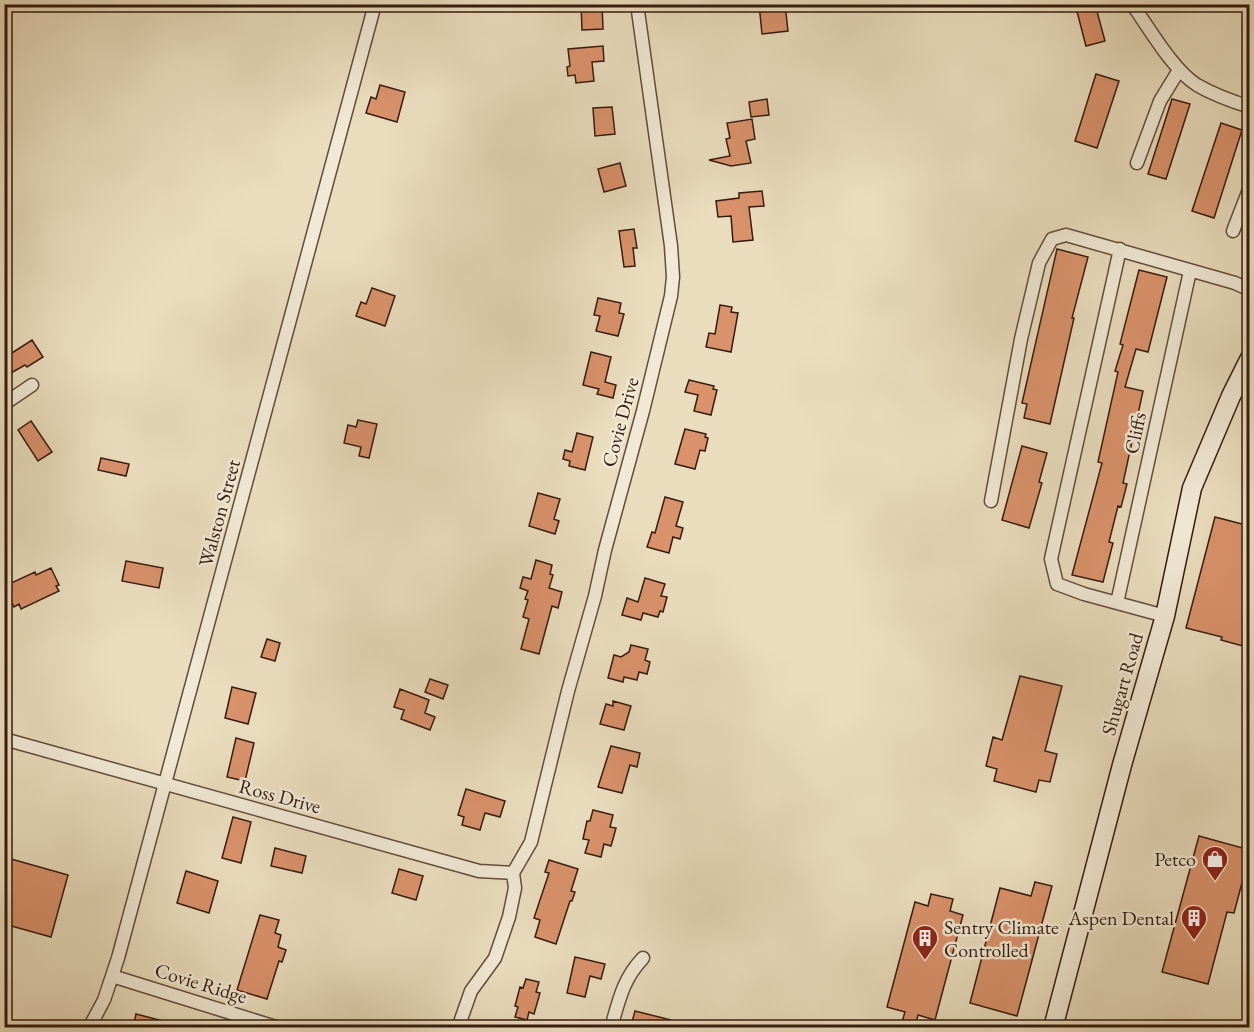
<svg xmlns="http://www.w3.org/2000/svg" width="1254" height="1032" viewBox="0 0 1254 1032" font-family="'EB Garamond',serif">
  <style>
    .building { fill: #d9926c; stroke: #351b0f; stroke-width: 1.5 }
    .lines { fill: none; stroke-linecap: round; stroke-linejoin: round }
    .street-casing { stroke: #624c3b; stroke-width: 15 }
    .secondary-casing { stroke: #351b0f; stroke-width: 21 }
    .street { stroke: #f1e9d5; stroke-width: 12 }
    .secondary { stroke: #f1e9d5; stroke-width: 18 }
    .labels { text-anchor: middle; dominant-baseline: central; stroke-width: 5; stroke-linejoin: round; paint-order: stroke }
    .street-label { font-size: 20px; fill: #351b0f; stroke: #f1e9d5 }
    .poi-label { font-size: 20px; fill: #351b0f; stroke: #f1e9d5; text-anchor: end }
  </style>
  <rect width="100%" height="100%" fill="#eaddbe"/>
  <filter id="stains"><feTurbulence type="fractalNoise" baseFrequency=".00333" numOctaves="4"/><feColorMatrix values="0 0 0 0 .2 0 0 0 0 .09 0 0 0 0 .02 0 0 0 .5 -.17"/></filter>
  <radialGradient id="worn" r=".72"><stop offset=".6" stop-color="#630" stop-opacity="0"/><stop offset="1" stop-color="#630" stop-opacity=".3"/></radialGradient>
  <path class="building" d="M581,4H602L603,29L582,30Z
    M759,4H785L788,31L762,34Z
    M1075,4H1095L1105,41L1086,46Z
    M603,46L604,61L592,62L594,81L576,83L575,75L568,76L567,67L570,66L568,49Z
    M1096,74L1119,81L1097,148L1075,141Z
    M380,85L405,92L397,122L366,113L371,97L376,99Z
    M767,99L769,115L751,117L749,102Z
    M1172,99L1190,104L1166,179L1148,174Z
    M612,107L615,134L595,136L593,108Z
    M752,119L755,139L746,141L751,163L731,166L709,160L730,156L726,139L730,138L727,123Z
    M1221,123L1242,130L1214,218L1192,211Z
    M620,163L626,186L604,192L598,169Z
    M762,191L764,206L749,207L753,240L733,242L731,216L718,217L716,201L739,198V193Z
    M634,229L637,248H633L635,266L624,267L619,231Z
    M1057,249L1088,257L1072,318H1074L1050,424L1024,418L1027,404L1022,403Z
    M1139,270L1167,277L1148,352L1136,349L1125,387L1143,391L1123,483L1127,484L1121,507L1118,506L1109,542L1113,543L1103,582L1072,575L1102,463L1098,462L1118,372L1115,371L1123,345L1120,344Z
    M372,288L395,296L385,326L356,316L361,302L366,304Z
    M598,298L621,303L619,313L624,314L618,336L596,331L600,316L594,315Z
    M720,305L732,307L731,312L738,313L731,352L706,347L709,333L715,334Z
    M32,340L43,357L27,367L25,365L11,373L4,363V358Z
    M591,352L611,357L605,382L616,385L613,398L597,394L599,389L583,385Z
    M689,380L714,386L713,389L717,390L711,415L694,411L698,395L685,392Z
    M358,420L377,424L369,458L359,456L361,447L344,443L348,425L356,427Z
    M31,421L52,452L38,461L18,430Z
    M685,429L706,434L705,437L708,438L705,451L700,450L695,469L675,464Z
    M577,433L593,437L585,470L569,466L570,461L563,459L565,450L572,452Z
    M1022,446L1047,453L1039,482L1042,483L1029,528L1002,520Z
    M101,458L129,464L126,476L98,470Z
    M538,493L560,499L554,519L559,521L555,534L529,526Z
    M665,497L683,502L676,526L683,528L680,539L673,537L669,553L647,547L652,532L655,533Z
    M1215,517L1250,526V648L1221,640L1222,637L1186,628Z
    M536,560L552,565L550,574L553,575L549,588L562,592L558,608L552,606L539,654L521,649L529,619L523,617L528,600L525,599L528,591L520,588L523,577L531,579Z
    M126,561L163,568L159,588L122,581Z
    M51,568L59,585L56,586L59,591L21,609L19,604L14,607L6,590L11,587L9,584L35,572L36,575Z
    M645,578L665,584L661,596L667,597L663,612L660,611L658,617L643,613L641,620L622,615L627,598L638,602Z
    M267,639L280,643L275,661L261,657Z
    M631,645L648,649L645,660L650,662L647,674L639,672L637,680L624,677L623,682L608,678L614,655L621,657L629,652Z
    M1020,676L1062,686L1045,751L1057,754L1050,782L1039,780L1036,792L994,781L997,769L986,766L993,737L1002,740Z
    M430,679L448,685L443,699L425,692Z
    M232,687L256,693L248,724L225,718Z
    M400,689L429,700L425,713L435,717L430,730L401,719L404,710L394,707Z
    M613,701L631,706L624,730L600,724L606,704L613,706Z
    M236,738L254,743L245,781L227,777Z
    M611,746L640,753L637,767L630,765L622,793L598,787Z
    M466,789L505,801L500,817L485,813L480,830L462,825L464,817L458,815Z
    M593,810L613,815L610,827L616,828L611,846L604,844L601,857L585,853L589,840L583,839L587,821H590Z
    M233,817L251,822L241,863L222,858Z
    M1199,836L1250,850V864H1247L1234,913L1227,912L1208,984L1162,972Z
    M275,848L306,856L302,873L271,866Z
    M4,857L68,875L51,937L4,924Z
    M549,860L578,869L571,891L575,892L572,901H570L556,944L535,937L540,920L534,918L549,873L545,872Z
    M399,869L423,876L416,900L392,893Z
    M186,871L218,881L209,913L177,903Z
    M1035,882L1052,886L1017,1016L970,1003L1000,888L1031,896Z
    M931,894L953,899L950,911L963,915L935,1020L918,1015L915,1028H911L901,1025L905,1012L887,1007L915,902L928,906Z
    M260,915L279,920L275,933L281,935L278,947L286,950L282,962L279,961L267,999L237,990Z
    M575,957L605,964L601,979L590,976L585,997L567,993Z
    M526,979L539,982L536,992L540,993L534,1014L529,1012L527,1020L515,1017L518,1007L515,1006L520,987L523,988Z
    M635,1011L671,1020L669,1028H642V1025L632,1022Z
    M136,1014L175,1024V1028H133Z"/>
  <g class="lines">
    <g class="street-casing">
      <path id="street" d="M1132,4C1149,28 1173,70 1197,85C1214,95 1231,101 1250,107
        M1137,163L1160,101L1179,70
        M1233,231L1250,187
        M1120,249L1051,559L1057,584L1084,594L1165,616
        M4,404L32,385
        M991,501L1021,339L1039,263L1052,239L1066,235L1235,283L1250,290
        M1117,603L1190,271
        M4,739L479,871L513,873L531,842L568,691L595,596L605,550L643,411L671,296L673,277L671,246L637,4
        M112,976L279,1028
        M89,1028L104,1000L118,958L375,4
        M458,1028L471,991L495,958L509,917L515,888L513,873
        M611,1028C619,1000 623,979 643,958"/>
    </g>
    <g class="secondary-casing">
      <path id="secondary" d="M1053,1028L1122,765L1165,616L1192,488L1231,396L1250,358"/>
    </g>
    <use href="#street" class="street"/>
    <use href="#secondary" class="secondary"/>
  </g>
  <defs>
    <g id="shop-pin" transform="scale(1.35)"><path d="M0 17L-7.5 6A9.5 9.5 0 1 1 7.5 6Z" fill="#8f2418" stroke="#f1e9d5"/><path d="M-5-2.5h2.3a2.7 3.5 0 0 1 5.4 0H5L5.5 6h-11ZM-1.5-2.5h3a1.5 2.3 0 0 0-3 0Z" fill="#fff"/></g>
    <g id="building-pin" transform="scale(1.35)"><path d="M0 17L-7.5 6A9.5 9.5 0 1 1 7.5 6Z" fill="#8f2418" stroke="#f1e9d5"/><path d="M-4-6H4V6H1V3H-1V6H-4ZM-2.5-4.3h1.7v1.8h-1.7ZM.8-4.3h1.7v1.8H.8ZM-2.5-1h1.7V.8h-1.7ZM.8-1h1.7V.8H.8Z" fill="#fff"/></g>
  </defs>
  <g fill-rule="evenodd">
    <use href="#shop-pin" x="1215" y="859"/>
    <use href="#building-pin" x="1194" y="918"/>
    <use href="#building-pin" x="925" y="938"/>
  </g>
  <g class="labels">
    <g class="street-label">
      <text transform="translate(620 422) rotate(-75)">Covie Drive</text>
      <text transform="translate(1135 433) rotate(-78)">Cliffs</text>
      <text transform="translate(219 513) rotate(-75)">Walston Street</text>
      <text transform="translate(1122 684) rotate(-74)">Shugart Road</text>
      <text transform="translate(280 796) rotate(15)">Ross Drive</text>
      <text transform="translate(201 983) rotate(17)">Covie Ridge</text>
    </g>
    <g class="poi-label">
      <text x="1196" y="859">Petco</text>
      <text x="1174" y="918">Aspen Dental</text>
      <text x="944" y="927" text-anchor="start">Sentry Climate<tspan x="944" dy="23">Controlled</tspan></text>
    </g>
  </g>
  <rect width="1254" height="1032" fill="none" stroke="#eaddbe" stroke-width="24"/>
  <rect x="6" y="6" width="1242" height="1020" fill="none" stroke="#351b0f" stroke-width="3"/>
  <rect x="12" y="12" width="1230" height="1008" fill="none" stroke="#351b0f" stroke-width="1.5"/>
  <rect width="100%" height="100%" filter="url(#stains)"/>
  <rect width="100%" height="100%" fill="url(#worn)"/>
</svg>
